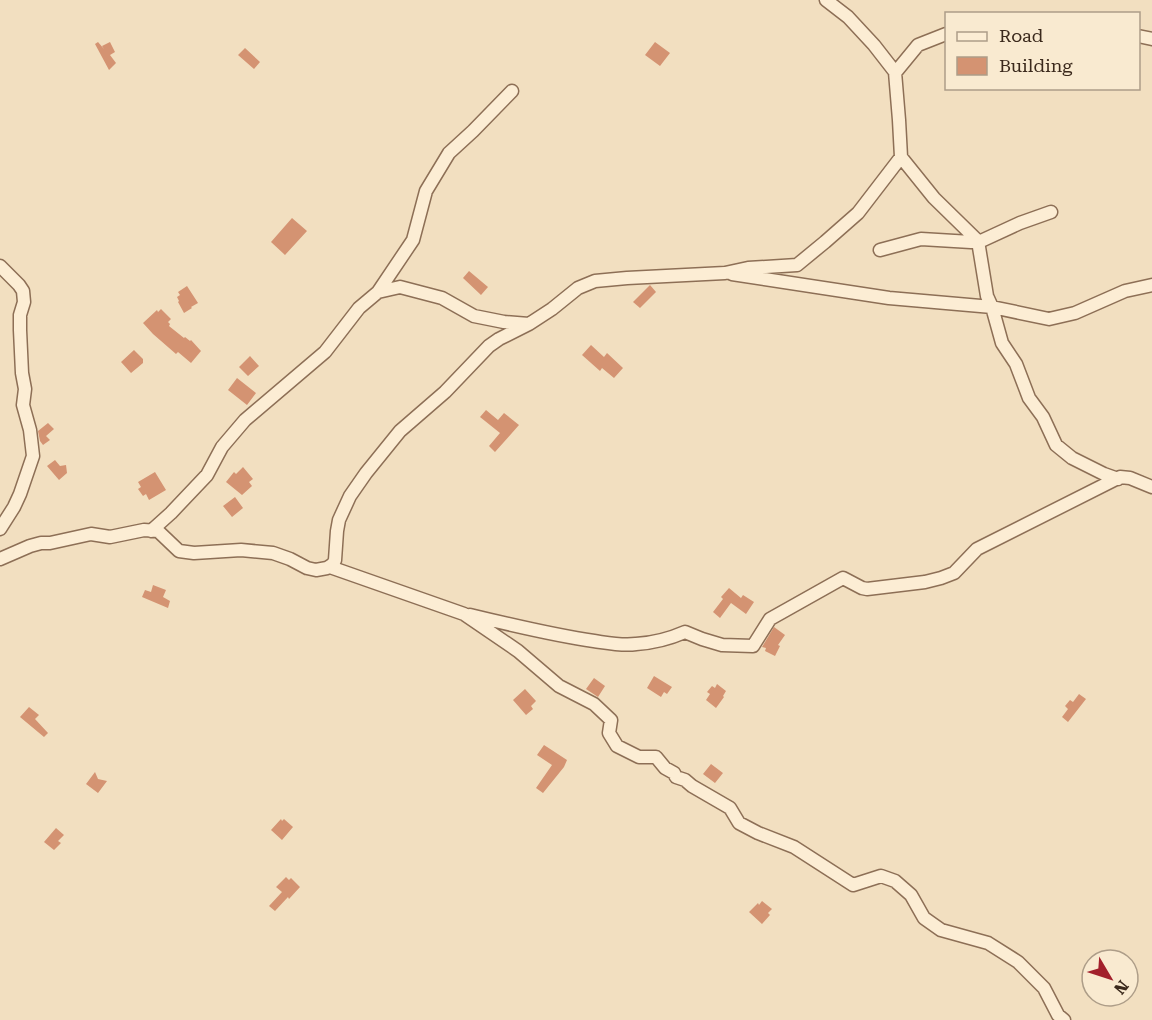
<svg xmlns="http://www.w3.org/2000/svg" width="1152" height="1020" viewBox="0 0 1152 1020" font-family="'Roboto Serif',serif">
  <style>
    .building { fill: #d49372 }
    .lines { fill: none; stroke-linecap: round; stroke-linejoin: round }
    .minor-casing { stroke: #8d6f56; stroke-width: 15 }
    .minor { stroke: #fcedd4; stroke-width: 12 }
  </style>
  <rect width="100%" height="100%" fill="#f2dfc0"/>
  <path class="building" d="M98,42L104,49L102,46L110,42L115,52L110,55L116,63L109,70L95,44Z
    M655,42L670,53L660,66L645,55Z
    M245,48L260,62L254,69L238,55Z
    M292,218L307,231L285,255L271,242Z
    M469,271L488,287L481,295L463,278Z
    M650,285L656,292L640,308L633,302Z
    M187,286L198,303L191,307L192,308L184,313L178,302L179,301L177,297L180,295L178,292Z
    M161,309L171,319L168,322L170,324L169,326L184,338L185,337L190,341L191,340L201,351L191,363L178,352L176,354L153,334L143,323L157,310L158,312Z
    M591,345L604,357L607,353L623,368L614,378L602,368L600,371L582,355Z
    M134,350L143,359V363L131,373L121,362Z
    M250,356L259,366L248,376L239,367Z
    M237,378L256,393L247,405L228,390Z
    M486,410L498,420L504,413L519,425L495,452L489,446L500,433L480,417Z
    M48,423L54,429L46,436L50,440L43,445L40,441L38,431Z
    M55,460L60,466L66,465L67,473L59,480L47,466Z
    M243,467L253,479L249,482L252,486L242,495L226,482L234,472L236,474Z
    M155,472L166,490L149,500L146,494L143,496L138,489L141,487L138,482Z
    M235,497L243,508L232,517L223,506Z
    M153,585L166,590L163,597L170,601L168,608L142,597L145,590L151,592Z
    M729,588L741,598L743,595L754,602L746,614L731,603L720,618L713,612L723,599L721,597Z
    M774,627L785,635L778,645L780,646L775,656L765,651L766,648L762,647Z
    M654,676L672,687L667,694L664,692L661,697L647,688Z
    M594,678L605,686L598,697L586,689Z
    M717,684L726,691L723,696L724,697L716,708L706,700L710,694L707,692L712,686L715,688Z
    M525,689L536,701L531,706L533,709L526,715L513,700Z
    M1079,694L1086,699L1068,722L1062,717L1068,709L1065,706L1070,700L1073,702Z
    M29,707L39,715L35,719L48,733L44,737L20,717Z
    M544,745L567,760L564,767L543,793L536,788L552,765L537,755Z
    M711,764L723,773L715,783L703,774Z
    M95,772L98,779L107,781L98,793L86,784Z
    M281,819L282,821L284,819L293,827L282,840L271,830Z
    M56,828L64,835L58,841L61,843L54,850L44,842Z
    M286,877L289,880L291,878L300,887L289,899L288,897L275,911L269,906L282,892L276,887Z
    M762,901L772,909L768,913L770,915L762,924L749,912L758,903L759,905Z"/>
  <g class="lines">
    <g class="minor-casing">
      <path id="minor" d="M1138,36L1152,39
        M895,73L918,45L946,34
        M901,157L934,198L978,241L987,296L992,307L1002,343L1016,364L1029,398L1043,417L1056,445L1072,458L1104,474L1118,479
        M880,250L921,239L971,242L981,241L1020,223L1051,212
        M0,266L19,285L23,291L24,302L20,315V330L22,373L25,389L23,405L30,430L33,456L20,494L14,507L0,529
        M732,274L889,298L992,307L1049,319L1075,313L1125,291L1152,285
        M378,292L413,240L426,191L449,153L473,131L512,91
        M151,531L171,513L207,475L222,447L245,420L325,352L359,308L378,292L400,287L442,298L474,316L504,322L529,324
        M0,559L30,546L41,543H50L91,534L110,537L144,530L158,531L179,551L194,553L241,550L273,553L290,559L307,568L316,570L327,568L333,564L335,560L337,531L339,520L350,496L366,473L400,431L445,392L489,346L499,339L529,324L552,309L578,288L595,281L627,278L725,273L748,268L797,265L825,242L858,213L901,157L899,120L895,72L874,45L848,17L826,0
        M330,567L464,614L518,651L559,686L594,704L611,720L609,733L617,746L639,757H656L665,768L674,773L676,777L685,780L692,786L730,808L739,823L758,833L794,847L853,885L881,876L895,881L911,895L924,918L941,930L988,943L1018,962L1044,988L1058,1015L1064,1020
        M470,615C511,625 552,635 594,641C608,643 622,646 636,644C653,643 669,639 685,632L702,639L722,645L753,646L770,619L843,578L862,588L867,589L925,582L941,578L954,573L977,549L1120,477L1130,478L1152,487"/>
    </g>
    <use href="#minor" class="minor"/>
  </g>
  <rect x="945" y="12" width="195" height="78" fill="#f9ead0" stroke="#ad9d88" stroke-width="1.5"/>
  <rect x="957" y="32" width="30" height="9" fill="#fcedd4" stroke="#ad9d88" stroke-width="1.5"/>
  <text x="999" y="42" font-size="18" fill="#3b291c">Road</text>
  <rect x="957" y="57" width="30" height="18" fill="#d49372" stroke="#ad9d88" stroke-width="1.5"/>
  <text x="999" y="72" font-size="18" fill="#3b291c">Building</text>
  <g transform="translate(1110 978) rotate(129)"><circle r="28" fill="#f9ead0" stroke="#ad9d88" stroke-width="1.5"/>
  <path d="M0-4.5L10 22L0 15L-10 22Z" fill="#a2202b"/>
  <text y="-9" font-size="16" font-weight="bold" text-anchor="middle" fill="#3b291c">N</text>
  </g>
</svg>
